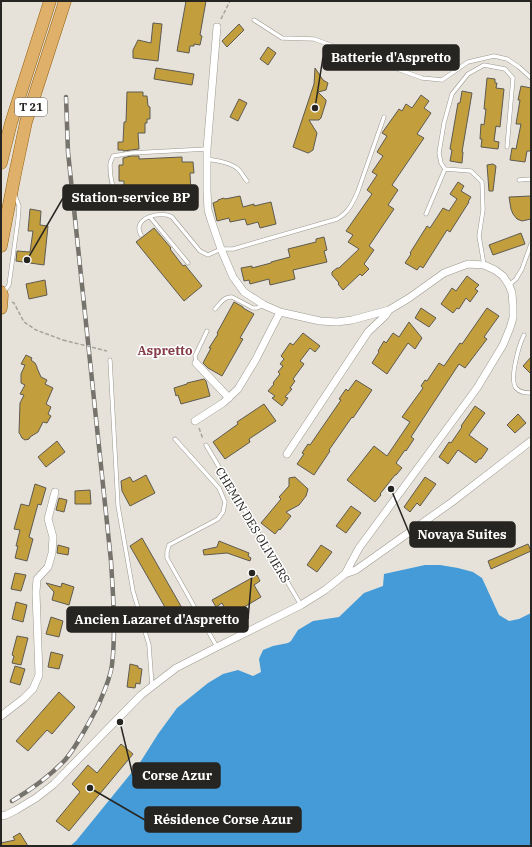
<svg xmlns="http://www.w3.org/2000/svg" width="532" height="847" viewBox="0 0 532 847" font-family="'IBM Plex Serif',serif">
  <style>
    .water { fill: #449bd7 }
    .building { fill: #c29f3c; stroke: #5d5a52 }
    .lines { fill: none; stroke-linecap: round; stroke-linejoin: round }
    .lane-casing { stroke: #9b988f; stroke-width: 4.5 }
    .street-casing { stroke: #9b988f; stroke-width: 8 }
    .primary-casing { stroke: #915e10; stroke-width: 13 }
    .path { stroke: #a6a39c; stroke-width: 1.5; stroke-dasharray: 4 2; stroke-linecap: butt }
    .lane { stroke: #fff; stroke-width: 3.5 }
    .street { stroke: #fff; stroke-width: 7 }
    .primary { stroke: #dfb06a; stroke-width: 12 }
    .rail-casing { stroke: #76736d; stroke-width: 4.5 }
    .rail { stroke: #fff; stroke-width: 3; stroke-dasharray: 9; stroke-linecap: butt }
    .path-bridge { stroke: #a6a39c; stroke-width: 1.5; stroke-dasharray: 4 2; stroke-linecap: butt }
    .labels { text-anchor: middle; dominant-baseline: central; stroke-width: 3; stroke-linejoin: round; paint-order: stroke }
    .shield { fill: #fff; stroke: #686664; stroke-width: 1 }
    .shield-label { font-size: 11px; font-weight: bold; fill: #272522 }
    .street-label { font-size: 12px; fill: #272522; stroke: #fff }
    .neighbourhood-label { font-size: 13px; font-weight: bold; fill: #853d48; stroke: #fff }
    .leader { fill: none; stroke: #272522; stroke-width: 1.5 }
    .callout-dot { fill: #272522; stroke: #fff; stroke-width: 1.5 }
    .callout { fill: #272522; stroke: #272522; stroke-width: 1.5 }
    .callout-label { font-size: 13px; text-anchor: middle; font-weight: bold; fill: #fff }
  </style>
  <rect width="100%" height="100%" fill="#e6e2d9"/>
  <path class="water" d="M425,565H440L458,568L473,572L482,578L499,615L509,621L519,619L531,613V846H70L76,841L141,761L158,734L177,708L208,683L223,674L238,670L253,676L261,672L259,659L263,650L273,646L288,643L291,641L298,630L313,621L339,617L364,593L383,586L384,574Z"/>
  <path class="building" d="M186,1H206L200,35L202,36L200,45L194,44V46H190L189,53L177,51Z
    M153,23L162,24L158,61L133,58V50L138,40L151,43Z
    M239,24L244,30L227,47L222,41Z
    M268,47L276,53L268,65L260,59Z
    M156,68L194,74L192,85L154,79Z
    M315,68L323,80L328,83L326,90L318,92L326,100V102L321,118L319,120H309L317,133L313,150L310,152L308,153L293,147L314,84Z
    M487,78L495,79V83H497L496,88L504,89L500,127L496,126L494,141L499,142L498,149L481,147L482,139H480L481,124L484,125L486,109H484Z
    M521,86L531,88V151H527L525,162L510,160L512,148L516,149L521,124H516L520,100H518Z
    M462,91L472,93L462,152H463L462,163L450,161L452,150L450,149L458,103H460Z
    M127,92H143V96H147L148,106L150,107V119H147V123H145V133H138L139,149L123,151V150H118V142H123L124,122H126Z
    M421,95L429,101L424,108L431,113L417,134L424,138L392,185L398,190L388,205L394,209L369,246L374,250L364,264L369,269L362,276L360,274L343,290L338,284L339,283L332,275V272L337,268H339L359,249L348,242L353,235L346,231L372,194L367,190L377,175L372,172L383,156L377,152L387,136L382,133L399,109L402,111L406,104L412,108Z
    M239,99L247,103L238,121L230,117Z
    M131,156H139V159L182,157V162H193L194,173H190L191,193L141,195L140,187L124,188V181H119V165H123V158Z
    M493,164L496,166L493,191H489L487,165Z
    M458,182L464,186L461,191L471,197L468,202H469L450,232L447,230L423,268L420,266L417,270L405,263L411,254L410,253L427,226L430,228L443,208L449,211L457,199L450,194Z
    M240,196L243,207L254,204V206L271,202L276,224L260,228L258,222L247,225L245,219L230,222L229,218L217,221L213,203L218,201V200L224,198L225,199Z
    M531,196V219L522,221L517,219L513,214L511,209L509,197Z
    M30,209L41,211L40,225L48,226L44,265L16,261L17,251L30,252L33,231H28Z
    M154,228L171,248L170,249L183,266L185,265L202,286L184,301L136,242Z
    M521,233L525,244L493,255L489,245Z
    M324,237L327,250L324,251L327,262L293,270L295,279L270,285L269,279L250,284L249,280L244,281L241,268L252,266V268L271,263V262L290,257L288,249L316,242V239Z
    M467,276L479,285L475,289L478,291L470,302L466,298L459,309L457,308L453,313L441,304L452,288L456,291Z
    M45,280L47,295L29,299L26,284Z
    M234,302L243,307V308L254,314L240,338L243,339L222,376L208,368L203,363L211,348H209L218,334L217,333Z
    M421,308L436,318L429,327L415,318Z
    M487,308L499,316L484,337L487,339L465,368L459,364L411,437L414,439L406,451L405,450L396,463L402,468L396,475H395L380,494L381,495L375,502L347,480L374,446L387,456L410,422L402,417L423,388L421,386L425,380L427,381L439,363L444,366L460,343L462,344Z
    M409,322L422,338L415,349L408,343L387,374L372,363L379,352L378,351L384,341L386,343L393,333L399,337Z
    M303,333L320,346L315,352L310,348L300,361L304,364L293,379L295,381L290,388L292,389L285,397L288,398L282,406L272,398L275,396L268,391L274,384L273,383L280,374L278,372L283,366L280,364L284,359L281,356L290,343L293,345Z
    M26,355L32,358L31,360L35,363L37,367V368L41,377L47,380L45,384L53,388L46,404L51,407L48,414L51,416L47,423L43,422L38,432L30,437L29,439L25,440L22,438L20,434L19,433L20,403L24,395L20,394L25,385L21,383V374L25,365L21,364Z
    M531,357V374L523,366Z
    M204,379L206,381L210,396L181,404L178,395L176,396L174,388L187,384V383Z
    M356,380L372,390L353,418L352,417L329,450L330,451L314,475L297,464L304,454L302,453L308,444L310,445L341,400L339,399L346,389L348,391Z
    M264,404L276,421L249,439L250,442L225,459L213,442L238,424L237,422Z
    M475,406L485,413L469,435L488,449L481,459H479L476,463L458,450L448,464L439,457L449,442L451,443L462,427L461,426Z
    M518,414L526,423L515,433L507,425Z
    M57,441L65,452L46,467L38,457Z
    M146,475L155,493L130,506L122,491L121,481L130,477L133,482Z
    M295,477L308,489L306,496L299,505L286,512L291,516L280,530L279,529L275,534L261,523L281,499L279,497L289,486V478Z
    M425,477L436,484L420,506L417,503L410,512L404,507Z
    M35,484L46,488L41,505L38,504L29,537L33,539L27,561L15,558L18,546H16L20,530L14,529L21,504L29,506Z
    M90,490L91,504H75V491Z
    M59,498L67,500L64,512L56,510Z
    M351,506L361,513L346,533L336,526Z
    M142,538L190,622L178,630L130,546Z
    M219,541L249,553L248,556L251,558L250,561L227,553L204,555L203,550L217,547Z
    M528,544L531,551L491,569L488,561Z
    M58,545L69,548L68,555L57,553Z
    M321,545L332,552L317,572L307,565Z
    M15,573L26,575L21,591L11,589Z
    M257,575L260,581L254,585L261,597L229,616L222,603L216,607L212,600Z
    M46,583L61,587L62,583L74,587L69,605L52,600L54,592Z
    M16,602L27,605L23,622L12,619Z
    M51,617L63,621L59,637L46,634Z
    M17,636L28,638L21,665L12,663L14,656L12,655Z
    M51,652L63,655L59,669L48,667Z
    M130,664L138,666V668L142,669L140,684L136,683L135,688L127,687Z
    M15,666L25,669L20,685L10,682Z
    M59,692L75,707L52,734L47,730L28,751L16,741Z
    M121,744L133,754L69,831L56,821L80,792L72,784L88,765L97,773Z
    M20,833L28,846H1V843L15,840L13,837Z"/>
  <g class="lines">
    <g class="lane-casing">
      <path id="lane" d="M254,20L282,38L314,39L422,78L442,80L468,62L494,56L507,59L519,67L531,78
        M207,159C217,161 231,162 239,170C242,173 244,178 247,181
        M519,180L531,179
        M134,192C129,193 123,194 118,192C111,189 110,172 110,165C110,162 112,159 113,156L131,153L207,149
        M426,214L445,169
        M150,217L188,263
        M141,235C131,218 161,210 172,217L200,251L208,255L221,249H233L337,219C348,213 353,203 358,191L384,117
        M484,265L479,236L483,210L482,182L471,171L445,169L441,163L439,153L444,123L452,94L468,74L484,65L505,69L513,78L507,147
        M509,285L516,279L522,269L531,244
        M4,292L9,285L18,220L19,206L15,195
        M215,309C220,304 224,296 232,297L253,308H257L263,305
        M524,335C519,345 509,379 516,388C520,393 526,393 531,393
        M110,360L118,506L133,591L149,645L152,686
        M196,363L195,356L207,331
        M175,439L219,488L225,502L223,512L218,519L169,545L167,552V558L217,647
        M206,445L301,605"/>
    </g>
    <g class="street-casing">
      <path id="street" d="M217,27L207,149V191L208,210L211,220L221,249L233,277L244,292L264,305L280,312L320,321L337,322L352,320L389,310L409,298L444,273L468,264L484,265L495,270L503,276L509,285L512,293L513,306V318L510,328L503,345L477,388L359,548L345,574
        M196,363L229,398
        M195,421L223,403L238,389L256,359L280,312
        M287,454L368,332L386,315L389,310
        M1,716L23,699L33,689L39,675L36,592L37,579L48,567L52,553L53,537L48,519L55,492
        M1,816L6,815L16,810L36,798L54,784L141,695L176,668L217,647L301,605L325,590L345,574L356,570L452,502L531,441"/>
    </g>
    <g class="primary-casing">
      <path id="primary" d="M1,163L11,123L50,1
        M1,246L15,174L26,122L65,1
        M1,292L2,295L1,308"/>
    </g>
    <path class="path" d="M221,19L230,1
      M12,302L14,303L24,322L36,330L63,340
      M199,428L203,439"/>
    <use href="#lane" class="lane"/>
    <use href="#street" class="street"/>
    <use href="#primary" class="primary"/>
    <g class="rail-casing">
      <path id="rail" d="M12,801C32,789 50,776 65,760C77,746 88,724 97,708C103,694 110,680 112,665C116,630 113,595 111,561L68,152L66,97"/>
    </g>
    <use href="#rail" class="rail"/>
    <path class="path-bridge" d="M63,340L107,351"/>
  </g>
  <g class="labels">
    <rect class="shield" x="15" y="98" width="32" height="18" rx="3"/>
    <g class="shield-label">
      <text x="31" y="107">T 21</text>
    </g>
    <g class="street-label">
      <text transform="translate(253 525) rotate(59)">CHEMIN DES OLIVIERS</text>
    </g>
    <g class="neighbourhood-label">
      <text x="165" y="350">Aspretto</text>
    </g>
  </g>
  <path class="leader" d="M315 108L323 57M27 260L63 198M391 489L410 535M252 573L248 619M120 722L133 776M90 788L145 820"/>
  <g class="callout-dot">
    <circle cx="315" cy="108" r="4"/>
    <circle cx="27" cy="260" r="4"/>
    <circle cx="391" cy="489" r="4"/>
    <circle cx="252" cy="573" r="4"/>
    <circle cx="120" cy="722" r="4"/>
    <circle cx="90" cy="788" r="4"/>
  </g>
  <g class="callout">
    <rect x="323" y="45" width="136" height="25" rx="4"/>
    <rect x="63" y="185" width="135" height="25" rx="4"/>
    <rect x="410" y="522" width="105" height="25" rx="4"/>
    <rect x="67" y="607" width="181" height="25" rx="4"/>
    <rect x="133" y="763" width="87" height="25" rx="4"/>
    <rect x="145" y="807" width="156" height="25" rx="4"/>
  </g>
  <g class="callout-label">
    <text x="391" y="62">Batterie d'Aspretto</text>
    <text x="131" y="202">Station-service BP</text>
    <text x="462" y="539">Novaya Suites</text>
    <text x="157" y="624">Ancien Lazaret d'Aspretto</text>
    <text x="177" y="780">Corse Azur</text>
    <text x="223" y="824">Résidence Corse Azur</text>
  </g>
  <rect width="532" height="847" fill="none" stroke="#272522" stroke-width="4"/>
</svg>
